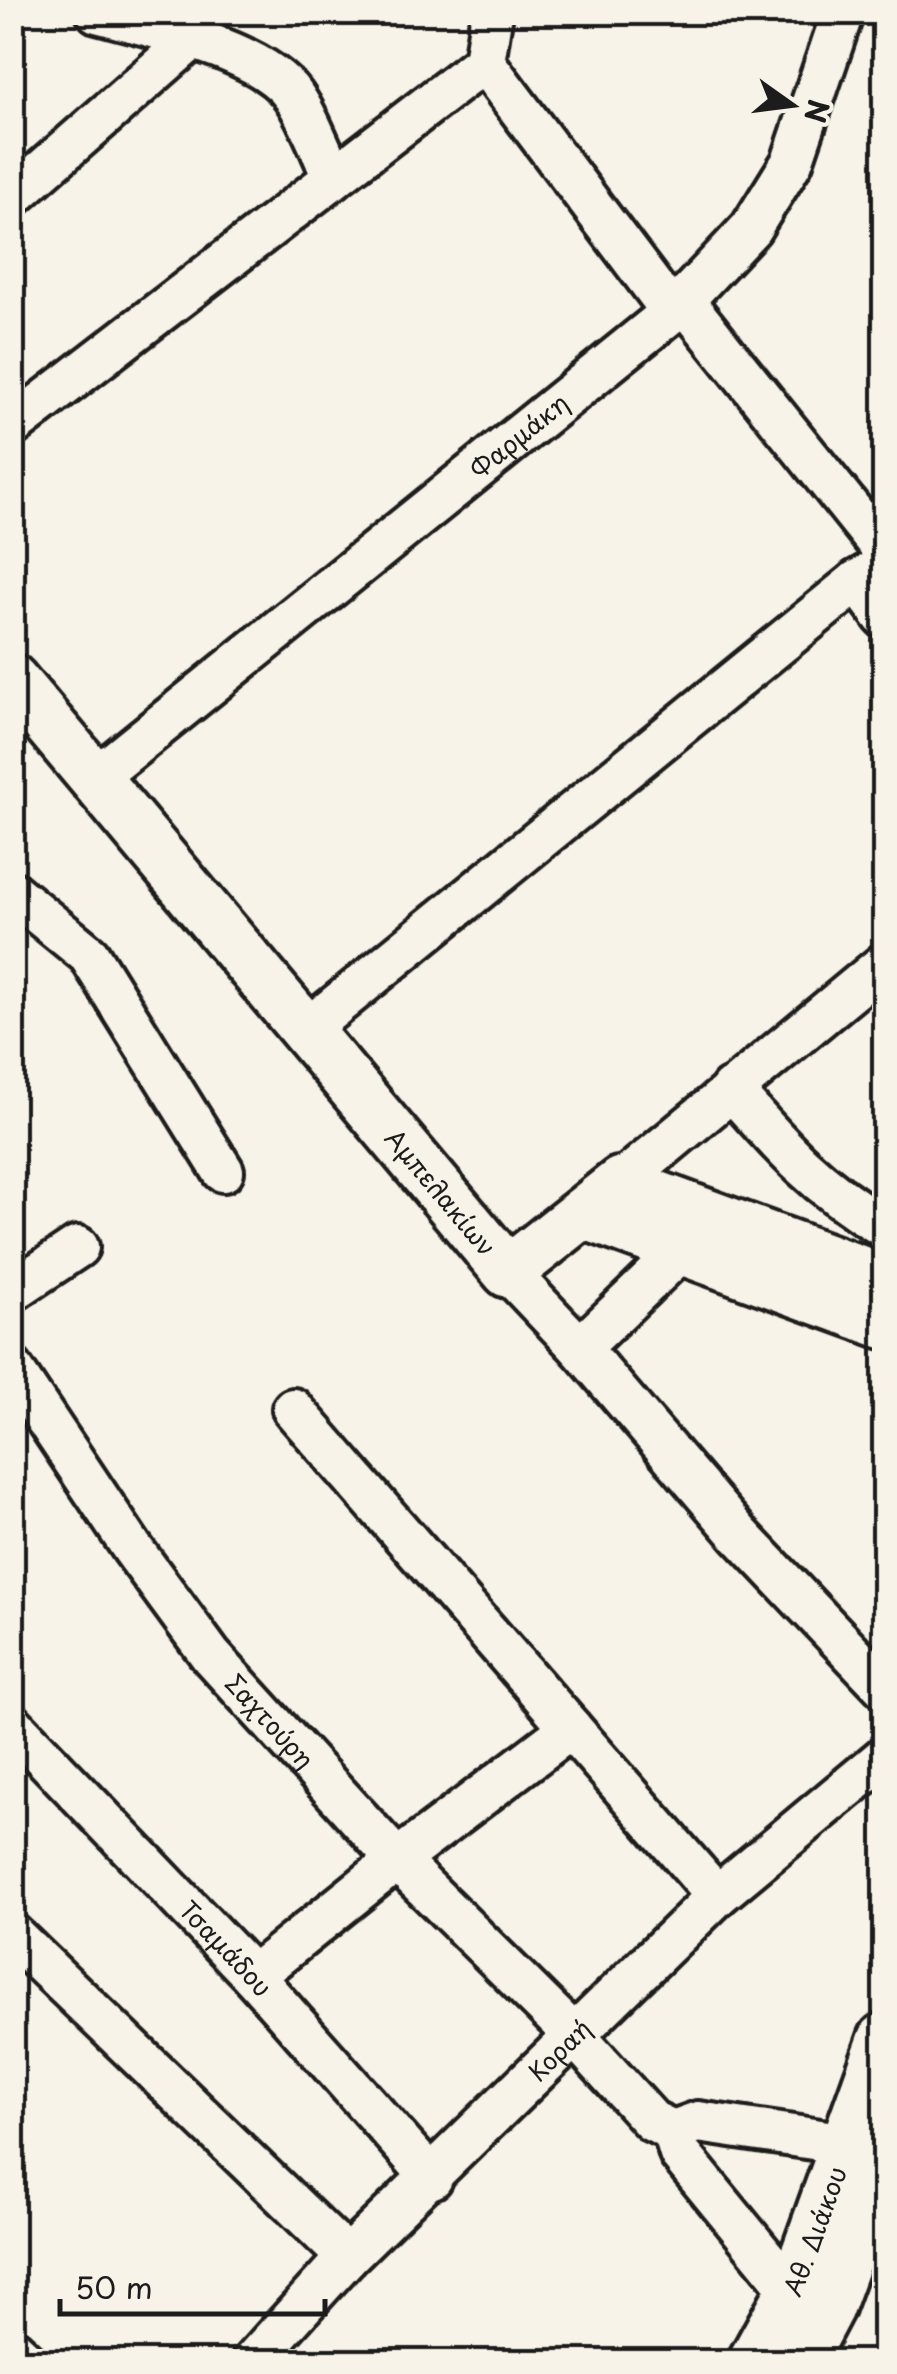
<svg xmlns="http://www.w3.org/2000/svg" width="897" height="2374" viewBox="0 0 897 2374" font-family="'Playpen Sans',sans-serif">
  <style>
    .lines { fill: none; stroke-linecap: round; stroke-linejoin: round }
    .minor-casing { stroke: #1c1c1c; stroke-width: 48 }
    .tertiary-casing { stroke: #1c1c1c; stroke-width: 58 }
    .minor { stroke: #f7f3e8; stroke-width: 40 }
    .tertiary { stroke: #f7f3e8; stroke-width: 50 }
    .labels { text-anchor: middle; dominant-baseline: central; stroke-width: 8; stroke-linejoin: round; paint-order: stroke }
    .street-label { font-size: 25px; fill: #1c1c1c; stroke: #f7f3e8 }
  </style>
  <rect width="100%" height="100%" fill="#f7f3e8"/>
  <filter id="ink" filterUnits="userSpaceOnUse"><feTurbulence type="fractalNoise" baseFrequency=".01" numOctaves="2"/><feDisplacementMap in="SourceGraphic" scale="20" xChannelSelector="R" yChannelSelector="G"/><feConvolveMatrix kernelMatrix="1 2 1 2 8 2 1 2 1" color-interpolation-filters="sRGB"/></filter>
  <g filter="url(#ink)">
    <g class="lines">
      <g class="minor-casing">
        <g id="minor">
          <path d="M97,12C151,27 260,49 293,95C310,119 321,152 334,178"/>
          <path d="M484,62L672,312"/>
          <path d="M12,197L192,39"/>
          <path d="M683,300L884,551"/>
          <path d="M12,426L484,62L492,12"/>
          <path d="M857,581L884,617"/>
          <path id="s1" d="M95,778L672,312L751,228L792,162L843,12"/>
          <path d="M12,892L89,955L223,1171"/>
          <path d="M306,1030L857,581L884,565"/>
          <path d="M731,1089C783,1149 815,1185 884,1227"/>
          <path d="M620,1183L884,964"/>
          <path d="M508,1272L580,1348L739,1534L884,1687"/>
          <path d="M12,1291L78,1247"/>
          <path d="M580,1348L683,1249"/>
          <path id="s2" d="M12,1368L132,1548L211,1656L397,1860L574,2035L652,2121L673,2131L698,2122L847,2144L866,2166"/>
          <path d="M293,1409L571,1728"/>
          <path id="s3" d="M12,1724L253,1976L432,2178"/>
          <path d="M12,1934L347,2257"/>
          <path d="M253,1976L397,1860L571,1728L717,1896"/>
          <path d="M673,2131L680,2154L792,2291"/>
          <path d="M12,2348L27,2362"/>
          <path id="s4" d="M252,2362L347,2257L717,1896L884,1757"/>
        </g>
      </g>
      <g class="tertiary-casing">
        <g id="tertiary">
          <path id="s5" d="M12,680L508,1272L620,1183L884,1280"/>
          <path d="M583,1213L884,1323"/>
          <path id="s6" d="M753,2362L790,2295L807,2253L884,2039"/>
          <path d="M799,2362L828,2307L884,2154"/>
        </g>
      </g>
      <use href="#minor" class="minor"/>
      <use href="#tertiary" class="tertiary"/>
    </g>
  </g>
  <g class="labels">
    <g class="street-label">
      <text stroke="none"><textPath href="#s1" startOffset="545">Φαρμάκη</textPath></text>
      <text stroke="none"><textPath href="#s5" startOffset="668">Αμπελακίων</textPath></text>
      <text stroke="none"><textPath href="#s2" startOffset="438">Σαχτούρη</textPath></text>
      <text stroke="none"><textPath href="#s3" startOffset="310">Τσαμάδου</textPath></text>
      <text stroke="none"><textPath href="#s4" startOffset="438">Κοραή</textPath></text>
      <text stroke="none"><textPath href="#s6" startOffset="145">Αθ. Διάκου</textPath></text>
    </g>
  </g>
  <rect width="897" height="2374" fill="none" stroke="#f7f3e8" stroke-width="50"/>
  <rect x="25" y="25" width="847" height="2324" fill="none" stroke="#1c1c1c" stroke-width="4" filter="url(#ink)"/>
  <g transform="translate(792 105) rotate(104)" stroke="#f7f3e8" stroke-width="8" paint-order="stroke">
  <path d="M0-8L18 38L0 25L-18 38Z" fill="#1c1c1c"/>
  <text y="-15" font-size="28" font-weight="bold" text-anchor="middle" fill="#1c1c1c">N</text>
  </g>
  <path d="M60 2299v15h265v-15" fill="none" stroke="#1c1c1c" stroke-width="5"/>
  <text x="75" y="2299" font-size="30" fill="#1c1c1c" stroke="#f7f3e8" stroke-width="8" paint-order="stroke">50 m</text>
</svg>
